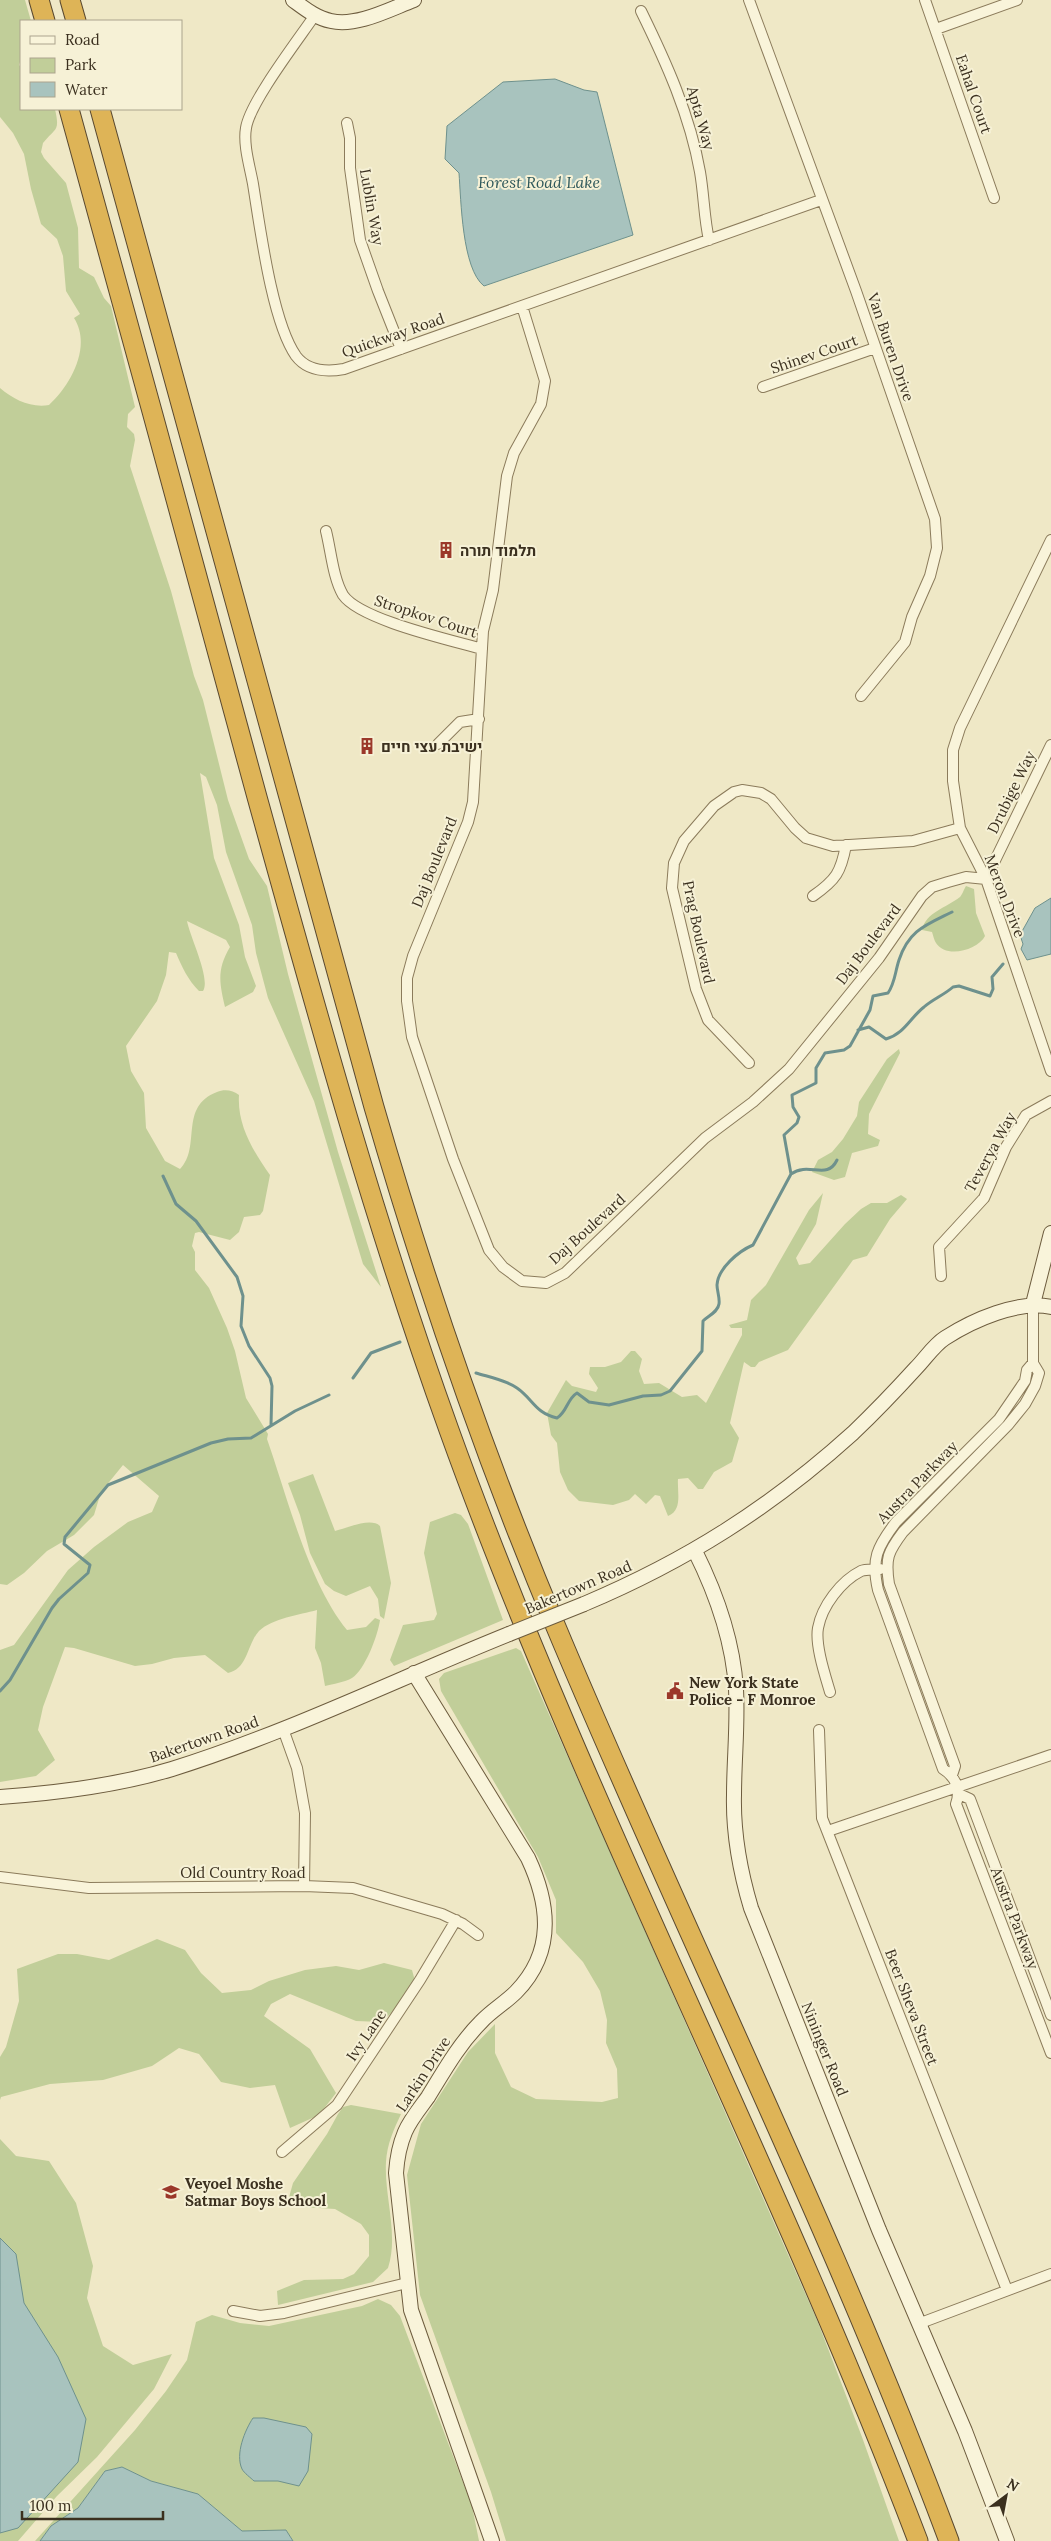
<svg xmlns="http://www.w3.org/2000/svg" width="1051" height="2541" viewBox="0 0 1051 2541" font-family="Lora,Heebo,serif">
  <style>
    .green { fill: #c1ce99 }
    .water { fill: #a8c3be; stroke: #6e918d }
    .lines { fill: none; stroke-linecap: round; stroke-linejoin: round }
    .stream { stroke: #6e918d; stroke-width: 3 }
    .street-casing { stroke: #8b7b5b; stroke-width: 12 }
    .secondary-casing { stroke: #6d5c3e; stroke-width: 16 }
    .highway-casing { stroke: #59482f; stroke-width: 21 }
    .street { stroke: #f9f4da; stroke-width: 10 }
    .secondary { stroke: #f9f4da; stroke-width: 14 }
    .highway { stroke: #deb457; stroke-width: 19 }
    .secondary-bridge-casing { stroke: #6d5c3e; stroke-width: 16; stroke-linecap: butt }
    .secondary-bridge { stroke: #f9f4da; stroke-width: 14 }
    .labels { text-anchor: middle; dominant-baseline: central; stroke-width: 4; stroke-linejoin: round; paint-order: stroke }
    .street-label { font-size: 15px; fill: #3b301f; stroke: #f6f1d6 }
    .poi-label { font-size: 15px; font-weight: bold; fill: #3b301f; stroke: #f6f1d6; text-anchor: start }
    .water-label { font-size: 16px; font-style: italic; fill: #2e585b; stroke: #f6f1d6 }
  </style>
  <rect width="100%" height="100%" fill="#efe8c6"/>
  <path class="green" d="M0,0H25L31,21H21V59L19,65L21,67V109H55C60,132 56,127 43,143L41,152L44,158L66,183L78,228L79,268L94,277L104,298L111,306L135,407L128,414L127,427L134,434L135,440L130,466L171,591L194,676L203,700L228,800L249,859L267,886L288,974L338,1152L381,1287L363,1264L314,1101L268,998L256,953L252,925L226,852L217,805L206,777L200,773L214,858L239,925L245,957L256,986L253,992L225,1007C219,982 217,969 230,947L226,940L187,921C190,937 211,979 203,991H199C188,980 182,967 176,953L169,952L166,975L157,1001L126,1046L131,1071L144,1093L146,1128L165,1161L180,1169C202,1147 178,1107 217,1092C224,1089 233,1090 239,1095C237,1125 253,1151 270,1175L263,1211L260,1215L244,1217L239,1232L230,1240L199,1232L195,1233L192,1246L195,1252V1270L209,1288L227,1328L235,1351L246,1398L268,1434L267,1439C287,1496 309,1584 347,1630L366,1627L375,1618L380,1620C378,1635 365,1670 352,1678C345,1682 333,1684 325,1686L321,1663L315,1648L317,1610C299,1615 273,1618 259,1631C247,1644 248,1669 228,1673L205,1655L174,1658L152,1664L135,1666L74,1648L65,1647L43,1707L38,1730L55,1760L36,1776L0,1782V1650L14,1645L68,1570L94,1547L128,1522L152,1512L159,1496L123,1465L101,1492L94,1515L74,1535L47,1551L24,1573L7,1585L0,1584V388C14,400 31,408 49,405C71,385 92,346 74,318L80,314L66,291L63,256L57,239L41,224L31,189L24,154L13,133L0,117Z
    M966,886L974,889L976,913L985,936C978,950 946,959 936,943C934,940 933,935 932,932L922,930C926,912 946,908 960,897C962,895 964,889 966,886Z
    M899,1049L900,1053L869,1114L868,1134L880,1140L878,1146L852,1153L845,1177L834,1180L812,1172L818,1160L832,1152L843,1139L857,1116L859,1102L887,1059Z
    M823,1193L816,1224L796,1258L799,1265L810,1263L845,1224L861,1209L871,1203H887L901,1195L907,1199L890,1219L867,1256L853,1260L788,1350L759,1362L755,1367H751L744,1362L730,1423L739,1438L732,1462L714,1472L703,1489H698L688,1478L678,1479C677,1492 683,1510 668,1516L660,1496L655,1495L646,1504L635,1494L629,1500L613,1505L579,1501L568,1490L560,1472L557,1443L551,1435L547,1413L566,1380L572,1386L596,1392L598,1388L589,1374L590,1367H605L621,1362L631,1351H635L642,1359L639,1371L644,1384L659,1383L682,1397L697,1395L706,1403L742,1335V1328H731L729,1325L747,1320L751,1300L766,1285L809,1210Z
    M313,1474L335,1531C347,1528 371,1517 380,1526L391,1583L384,1619L380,1616L378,1599L370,1586L346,1596L334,1591L325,1584L310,1553L300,1515L288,1483Z
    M455,1513L461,1515L468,1524L503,1620L394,1666L390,1660L403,1625L434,1620L437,1614L424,1553L430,1522Z
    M516,1648L521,1651L817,2320L862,2437L899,2541H506L491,2492L420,2295L407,2175L421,2124L468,2052L495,2024V2053L511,2087L536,2099L602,2102L618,2098L617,2069L606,2043L607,2020L600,1991L583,1962L556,1933V1900L538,1857L441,1691L439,1679L444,1673Z
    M157,1939L185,1950L201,1973L222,1993L251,1990L269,1981L305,1970L336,1966L359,1970L384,1963L412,1970L415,1981L396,2009L381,2022L356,2021L290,1994L271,2004L264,2016L310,2049L336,2093L319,2115L290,2128L275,2085L250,2088L221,2082L199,2054L179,2048L152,2066L103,2080L50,2084L1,2097L0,2100V2057L6,2047L19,2001L17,1969L58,1954H77L109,1960Z
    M351,2105L401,2114C394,2129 387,2144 386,2162C384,2196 399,2235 388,2268L373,2282L278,2305L277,2291L304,2280L343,2279L354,2274L369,2256V2235L361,2224L335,2209L302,2207L288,2201L293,2183L327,2134L338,2114L343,2107Z
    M0,2139L16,2156L49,2161L76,2203L93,2266L87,2298L103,2346L133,2365L172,2354L154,2389L97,2457L57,2496L18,2541H0Z
    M378,2299L391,2305L400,2316L472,2506L479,2541H293L286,2530L242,2531L198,2494L151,2481L122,2467L105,2471L78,2508L51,2526L40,2541H35L135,2430L166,2391L187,2360L196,2322L212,2315L240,2323L269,2326L362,2306Z"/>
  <path class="water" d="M555,79L584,90L597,92L633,235L484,286C462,269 461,200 459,173L445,159L447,126L503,82Z
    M1051,898V954L1027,960L1021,949L1023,944L1020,935L1035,908Z
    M0,2238L16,2254L24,2303L58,2357L86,2419L78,2462L18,2528L0,2533Z
    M253,2418H264L306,2427L312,2434L308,2471L299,2486L278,2481H254C251,2478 244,2473 242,2469C235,2454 245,2430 253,2418Z
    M122,2467L151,2481L198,2494L242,2531L286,2530L293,2541H40L51,2526L78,2508L105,2471Z"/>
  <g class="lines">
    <path class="stream" d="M858,1030L869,1027L886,1039C904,1034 910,1018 924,1007C933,999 944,995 953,987L959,986L990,996L993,989L992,977L1003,964
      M791,1174C809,1161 827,1181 837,1160
      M163,1176L176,1204L196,1221L237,1277L243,1296L241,1326L249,1346L270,1378L272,1386L271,1425
      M476,1373C489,1377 506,1380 517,1388C533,1399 535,1413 557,1418C567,1412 567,1399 577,1393L589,1402L609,1405L643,1396L661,1395L670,1391L702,1351L703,1321C708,1316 718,1312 719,1304C720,1298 717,1291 717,1285C718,1268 739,1251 753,1245L791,1174L784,1135L797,1123L799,1117L793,1107L792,1095L816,1083V1068L825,1053L844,1050L850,1046L870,1010L873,996L888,993C895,983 895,972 899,960C909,930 926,925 952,912
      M353,1378L371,1353L400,1342
      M0,1691L10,1680L52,1608L59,1599L88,1573L90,1565L64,1544L65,1537L108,1485L211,1443L228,1439L251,1438L295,1411L329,1395"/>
    <g class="street-casing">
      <path id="street" d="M749,0L856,291L935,519L937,548L930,576L912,617L905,642L861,696
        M925,0L994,198
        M641,11C666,62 690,115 700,172C704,195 704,218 709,240
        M315,15C298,40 250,102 246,128C243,145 250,167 253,184C260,227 272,322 296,356C308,372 327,372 344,369L821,200
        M936,29L1017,0
        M347,123L350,138V168L360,240L378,291L401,349
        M522,306L545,381L541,404L514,453L507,476L493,590L483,631L473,802L468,822L413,956L407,978V1001L412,1037L453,1159L489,1250L503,1267L522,1281L546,1283L565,1273L705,1138L753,1102L789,1069L879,958L922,896L932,887L948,882L966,877L986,879
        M763,387L875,348
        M326,531C331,551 333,578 343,595C360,620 451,640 482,649
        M1051,540L960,728L953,750V781L960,828L986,879L1051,1071
        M438,744L460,722L479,719
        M986,879L1051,745
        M813,896C836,880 841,872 846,845
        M749,1063L708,1020L696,989L672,888L674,863L684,841L714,806L734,792L742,790L761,793L771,799L795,828L806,838L833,846L913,841L960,828
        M941,1276L939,1247L984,1198L1006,1147L1026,1115L1051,1101
        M1033,1363L1027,1370L1025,1381L999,1419L896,1522C877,1547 871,1559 878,1590L943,1769C956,1777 961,1790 956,1804L1051,2053
        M830,1692C825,1675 815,1645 818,1628C822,1606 841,1581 861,1571C866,1569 875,1570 880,1569
        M283,1729L297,1768L305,1813L304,1886
        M819,1730L822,1818L1007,2290
        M952,1775L955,1766L889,1584C885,1558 888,1552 903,1532L1008,1425L1025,1404L1035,1386L1039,1373L1033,1363V1304
        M959,1794L970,1799L1051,2015
        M828,1831L1051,1755
        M0,1877L89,1888L304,1886L353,1888L442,1914L463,1924L478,1935
        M282,2152L337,2105L420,1980L456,1920
        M233,2311L260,2316L284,2313L407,2283
        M918,2324L1051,2274"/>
    </g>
    <g class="secondary-casing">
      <path id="secondary" d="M293,0C304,8 316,18 331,21C357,27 390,9 414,0
        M1033,1304L1051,1233
        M695,1551C716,1593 733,1641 736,1689C738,1724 734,1760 734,1795C733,1834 740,1871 751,1908L879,2230L965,2431L1007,2541
        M584,1604C686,1561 770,1508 853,1433C875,1412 896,1390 916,1368C925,1359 934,1345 945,1338C973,1320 1018,1300 1051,1307
        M414,1673L528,1858C550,1905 555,1952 516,1992C505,2003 491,2011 481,2022C459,2044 444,2071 428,2097C420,2108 410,2120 405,2132C399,2146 397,2158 396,2173L411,2310L492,2541
        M0,1797C57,1793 116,1786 172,1769C287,1733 397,1679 509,1634"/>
    </g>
    <g class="highway-casing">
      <path id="highway" d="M39,0L45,21
        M70,0L76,21
        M69,109C132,338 195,568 257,797C316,1010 374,1222 449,1430C585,1808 775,2165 918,2541
        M100,109L374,1107C425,1283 485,1458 556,1627C684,1933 833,2230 949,2541"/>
    </g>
    <use href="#street" class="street"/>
    <use href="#secondary" class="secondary"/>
    <use href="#highway" class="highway"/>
    <g class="secondary-bridge-casing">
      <path id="secondary-bridge" d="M509,1634L584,1604"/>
    </g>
    <use href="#secondary-bridge" class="secondary-bridge"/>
  </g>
  <defs>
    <g id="building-bare" transform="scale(1.35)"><path d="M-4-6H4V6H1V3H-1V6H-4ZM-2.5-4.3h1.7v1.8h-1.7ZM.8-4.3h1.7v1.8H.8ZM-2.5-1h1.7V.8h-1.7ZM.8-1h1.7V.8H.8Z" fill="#9b382a" stroke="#f6f1d6" stroke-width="2.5" paint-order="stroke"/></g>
    <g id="civic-bare" transform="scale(1.35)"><path d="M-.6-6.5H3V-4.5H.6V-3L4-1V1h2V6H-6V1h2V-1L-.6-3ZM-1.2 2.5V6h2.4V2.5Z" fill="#9b382a" stroke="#f6f1d6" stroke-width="2.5" paint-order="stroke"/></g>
    <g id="school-bare" transform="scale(1.35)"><path d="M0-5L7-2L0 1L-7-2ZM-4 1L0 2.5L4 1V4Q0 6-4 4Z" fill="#9b382a" stroke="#f6f1d6" stroke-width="2.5" paint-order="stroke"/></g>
  </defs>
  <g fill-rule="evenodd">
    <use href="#building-bare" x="446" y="550"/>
    <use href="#building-bare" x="367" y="746"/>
    <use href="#civic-bare" x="675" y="1691"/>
    <use href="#school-bare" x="171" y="2192"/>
  </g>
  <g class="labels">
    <g class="street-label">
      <text transform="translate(974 94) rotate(71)">Eahal Court</text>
      <text transform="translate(701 118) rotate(74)">Apta Way</text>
      <text transform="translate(372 207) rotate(80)">Lublin Way</text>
      <text transform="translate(393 335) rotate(-19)">Quickway Road</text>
      <text transform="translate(891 347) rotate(71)">Van Buren Drive</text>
      <text transform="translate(814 354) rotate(-19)">Shinev Court</text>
      <text transform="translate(426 616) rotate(18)">Stropkov Court</text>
      <text transform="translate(1011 792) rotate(-64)">Drubige Way</text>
      <text transform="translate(434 862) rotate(-68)">Daj Boulevard</text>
      <text transform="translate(1005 896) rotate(69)">Meron Drive</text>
      <text transform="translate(699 932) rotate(78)">Prag Boulevard</text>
      <text transform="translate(868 944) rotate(-53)">Daj Boulevard</text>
      <text transform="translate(990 1152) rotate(-61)">Teverya Way</text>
      <text transform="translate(587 1229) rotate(-42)">Daj Boulevard</text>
      <text transform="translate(917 1482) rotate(-46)">Austra Parkway</text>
      <text transform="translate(578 1587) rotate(-23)">Bakertown Road</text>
      <text transform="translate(204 1739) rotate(-19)">Bakertown Road</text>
      <text x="243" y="1872">Old Country Road</text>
      <text transform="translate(1015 1918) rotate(69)">Austra Parkway</text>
      <text transform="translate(912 2007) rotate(69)">Beer Sheva Street</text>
      <text transform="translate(366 2035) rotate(-56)">Ivy Lane</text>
      <text transform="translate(825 2049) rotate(68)">Nininger Road</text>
      <text transform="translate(423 2074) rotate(-57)">Larkin Drive</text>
    </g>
    <g class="poi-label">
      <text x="460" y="550">תלמוד תורה</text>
      <text x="381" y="746">ישיבת עצי חיים</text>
      <text x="689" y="1682">New York State<tspan x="689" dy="17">Police - F Monroe</tspan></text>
      <text x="185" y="2183">Veyoel Moshe<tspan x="185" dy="17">Satmar Boys School</tspan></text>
    </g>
    <g class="water-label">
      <text x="539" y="182">Forest Road Lake</text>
    </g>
  </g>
  <rect x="20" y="20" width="162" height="90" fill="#f6f1d6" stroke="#aba48d"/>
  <rect x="30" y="36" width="25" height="8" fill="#f9f4da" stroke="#aba48d"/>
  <text x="65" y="45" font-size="15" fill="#3b301f">Road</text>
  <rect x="30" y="58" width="25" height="15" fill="#c1ce99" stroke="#aba48d"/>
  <text x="65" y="70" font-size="15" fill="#3b301f">Park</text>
  <rect x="30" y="82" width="25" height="15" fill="#a8c3be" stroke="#aba48d"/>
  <text x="65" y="95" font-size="15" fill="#3b301f">Water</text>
  <g transform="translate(1006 2496) rotate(32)" stroke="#f6f1d6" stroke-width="4" paint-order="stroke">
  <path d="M0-4L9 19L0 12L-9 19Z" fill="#3b301f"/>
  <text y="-8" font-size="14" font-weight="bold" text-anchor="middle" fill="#3b301f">N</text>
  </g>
  <path d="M22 2511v8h141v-8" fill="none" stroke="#3b301f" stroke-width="2.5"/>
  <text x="30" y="2511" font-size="15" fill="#3b301f" stroke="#f6f1d6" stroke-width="4" paint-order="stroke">100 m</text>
</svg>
